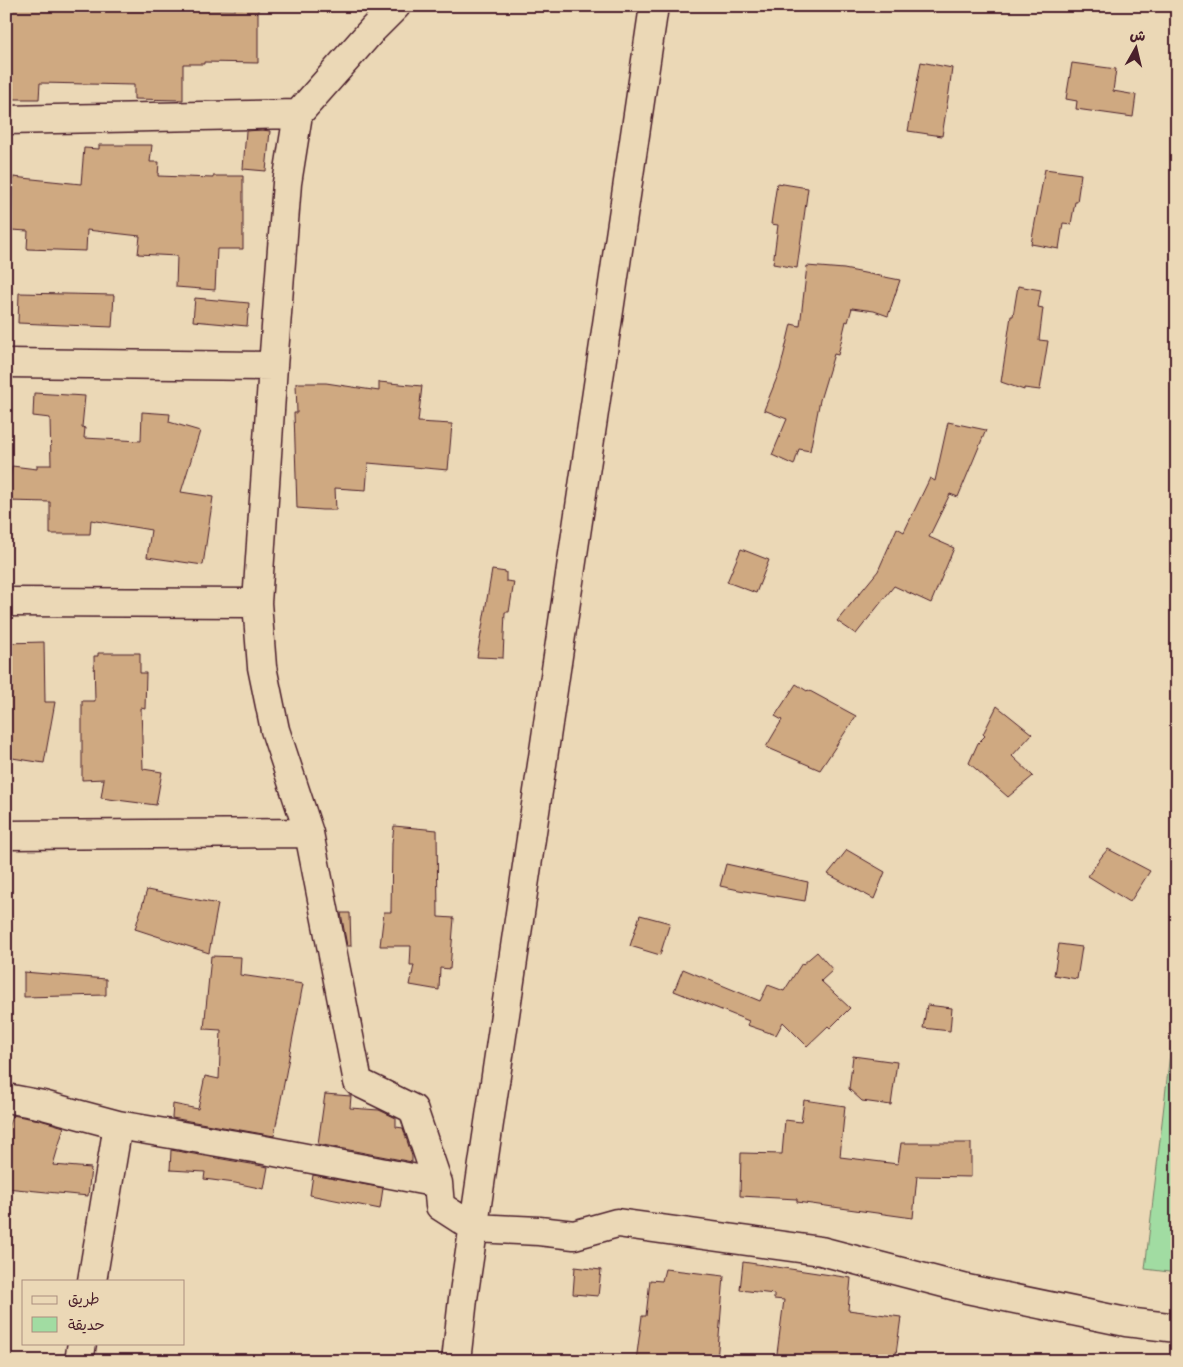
<svg xmlns="http://www.w3.org/2000/svg" width="1183" height="1367" viewBox="0 0 1183 1367" font-family="Pangolin,'Playpen Sans Arabic',sans-serif">
  <style>
    .green { fill: #a1dca2; stroke: #767e66 }
    .building { fill: #cfa981; stroke: #4a1f2b }
    .lines { fill: none; stroke-linecap: round; stroke-linejoin: round }
    .street-casing { stroke: #4a1f2b; stroke-width: 31 }
    .street { stroke: #ebd8b6; stroke-width: 28 }
  </style>
  <rect width="100%" height="100%" fill="#ebd8b6"/>
  <filter id="ink" filterUnits="userSpaceOnUse"><feTurbulence type="fractalNoise" baseFrequency=".02" numOctaves="2"/><feDisplacementMap in="SourceGraphic" scale="10" xChannelSelector="R" yChannelSelector="G"/><feConvolveMatrix kernelMatrix="1 2 1 2 8 2 1 2 1" color-interpolation-filters="sRGB"/></filter>
  <g filter="url(#ink)">
    <path class="green" d="M1177,993V1273L1145,1269Z"/>
    <path class="building" d="M7,6H64V7L131,9V10L182,11V9L235,10V8H258V63L204,62V64H183V100L134,99V85L40,83L39,99H6Z
      M921,62L952,68L949,92L942,136L908,131Z
      M1072,63L1116,69L1113,91L1136,95L1133,117L1076,109L1077,101L1066,99Z
      M262,130L270,131L266,171L243,169L246,131Z
      M99,145H152L150,162H159L158,176L213,178V176H243V249H217L215,290L176,287L177,256L138,254L140,236L87,230L86,251L27,249L28,231L11,230L13,177L81,184L84,148L99,149Z
      M1045,169L1081,174L1077,202H1075L1071,224L1063,223L1059,249L1031,244Z
      M777,183L808,188L797,268L773,264L778,225L771,224Z
      M807,266L844,269L900,280L888,316L874,311L852,308L848,322L846,321L838,355L834,354L820,400L810,451L799,449L794,465L772,455L787,419L764,410L780,370L791,324L800,326Z
      M1018,286L1041,290L1038,307L1043,308L1039,340L1048,341L1040,390L1024,388V390L1001,382L1011,316H1013Z
      M19,293L114,295L112,327L18,323Z
      M195,298L249,303L247,326L193,321Z
      M379,382L422,386L418,422L452,424L448,470L368,463L366,490L335,488L336,510H322L297,508L294,413H297L296,383H326L379,391Z
      M34,393L85,396L82,427L85,428L84,438L141,441L142,412L170,414L169,422L200,431L181,492L213,497L203,565L147,557L151,530L91,520L90,534H50V502L7,501L12,466L37,469V465H51L50,418L33,416Z
      M948,422L986,430L958,497L950,494L929,537L954,548L931,603L894,586L856,634L837,621L878,571L897,528L904,532L930,478L935,481Z
      M741,549L769,560L756,593L727,582Z
      M492,570L506,572V581L514,582L509,612H505L503,658L477,657Z
      M44,642L45,702H55L44,763L6,757V643Z
      M98,653H140V673H146L145,709L141,708L143,769L162,772L156,805L101,798L104,779L82,780V701H95L94,656H98Z
      M796,684L807,691L808,690L856,716L820,770L766,747L782,720L775,716Z
      M997,706L1032,734L1012,756L1033,776L1008,797L969,763L978,743L985,736L983,734Z
      M394,826L437,830L438,917L454,918L450,969L440,968L439,990L410,985L414,965H410L411,946H380L384,912H391L392,843Z
      M1108,849L1150,871L1130,902L1088,876L1102,856Z
      M847,850L885,872L874,899L828,874Z
      M726,864L808,882L805,901L739,890L720,886Z
      M147,890L218,904L209,953L135,929Z
      M341,913H350L351,946H347Z
      M640,915L670,923L660,955L630,946Z
      M1059,944L1082,947L1077,979L1054,975Z
      M817,952L833,970L821,981L850,1008L830,1028L828,1026L807,1046L783,1022L776,1035L747,1025L749,1021L674,991L683,969L760,1001L768,985L784,991L802,963L803,964Z
      M211,956L241,957L240,975L303,984L274,1136L172,1118L173,1104L198,1109L205,1076L219,1079L221,1030L204,1029Z
      M24,972L106,979V995L24,997Z
      M927,1005L952,1008L950,1031L923,1028Z
      M853,1056L897,1062L891,1105L862,1101L849,1089Z
      M325,1094L351,1096L350,1108L379,1110L396,1118V1127L403,1128L412,1156V1162L318,1144Z
      M804,1100L845,1106L840,1157L898,1164L901,1143H971V1177L917,1176L913,1218L797,1202V1199L740,1196L741,1153L782,1154L785,1120L801,1122Z
      M12,1115L40,1120L64,1127L53,1165L91,1168L88,1196L6,1188V1135Z
      M171,1150L268,1167L264,1189L235,1183L204,1179L205,1172L170,1170Z
      M313,1175L383,1188L380,1209L310,1195Z
      M743,1262L851,1278L848,1310L901,1317L895,1361H776L784,1300L774,1299V1294L740,1290Z
      M575,1267L601,1270L598,1296L573,1294Z
      M665,1269L724,1276L717,1361H636L642,1316H646L650,1280L662,1281Z"/>
    <g class="lines">
      <g class="street-casing">
        <path id="street" d="M6,120L298,114
          M6,363L273,366L287,183L298,114L373,29L396,6
          M273,366L257,603L262,667L275,730L309,833L358,1082L413,1109L438,1183L440,1206L474,1228L539,1231L574,1235L617,1223L821,1251L967,1289L1126,1322L1177,1328
          M6,602L257,603
          M6,835L309,833
          M6,1098L43,1105L118,1125L259,1149L438,1183
          M92,1281L118,1125
          M79,1361L82,1343
          M456,1361L463,1299L654,6"/>
      </g>
      <use href="#street" class="street"/>
    </g>
  </g>
  <rect width="1183" height="1367" fill="none" stroke="#ebd8b6" stroke-width="25"/>
  <rect x="12" y="12" width="1158" height="1342" fill="none" stroke="#4a1f2b" stroke-width="2" filter="url(#ink)"/>
  <rect x="22" y="1280" width="162" height="65" fill="#ebd8b6" stroke="#ab8e7e"/>
  <rect x="32" y="1296" width="25" height="8" fill="#ebd8b6" stroke="#ab8e7e"/>
  <text x="68" y="1304" font-size="15" fill="#4a1f2b">طريق</text>
  <rect x="32" y="1317" width="25" height="15" fill="#a1dca2" stroke="#ab8e7e"/>
  <text x="68" y="1330" font-size="15" fill="#4a1f2b">حديقة</text>
  <g transform="translate(1136 48) rotate(8)" stroke="#ebd8b6" stroke-width="4" paint-order="stroke">
  <path d="M0-4L9 19L0 12L-9 19Z" fill="#4a1f2b"/>
  <text y="-8" font-size="14" font-weight="bold" text-anchor="middle" fill="#4a1f2b">ش</text>
  </g>
</svg>
